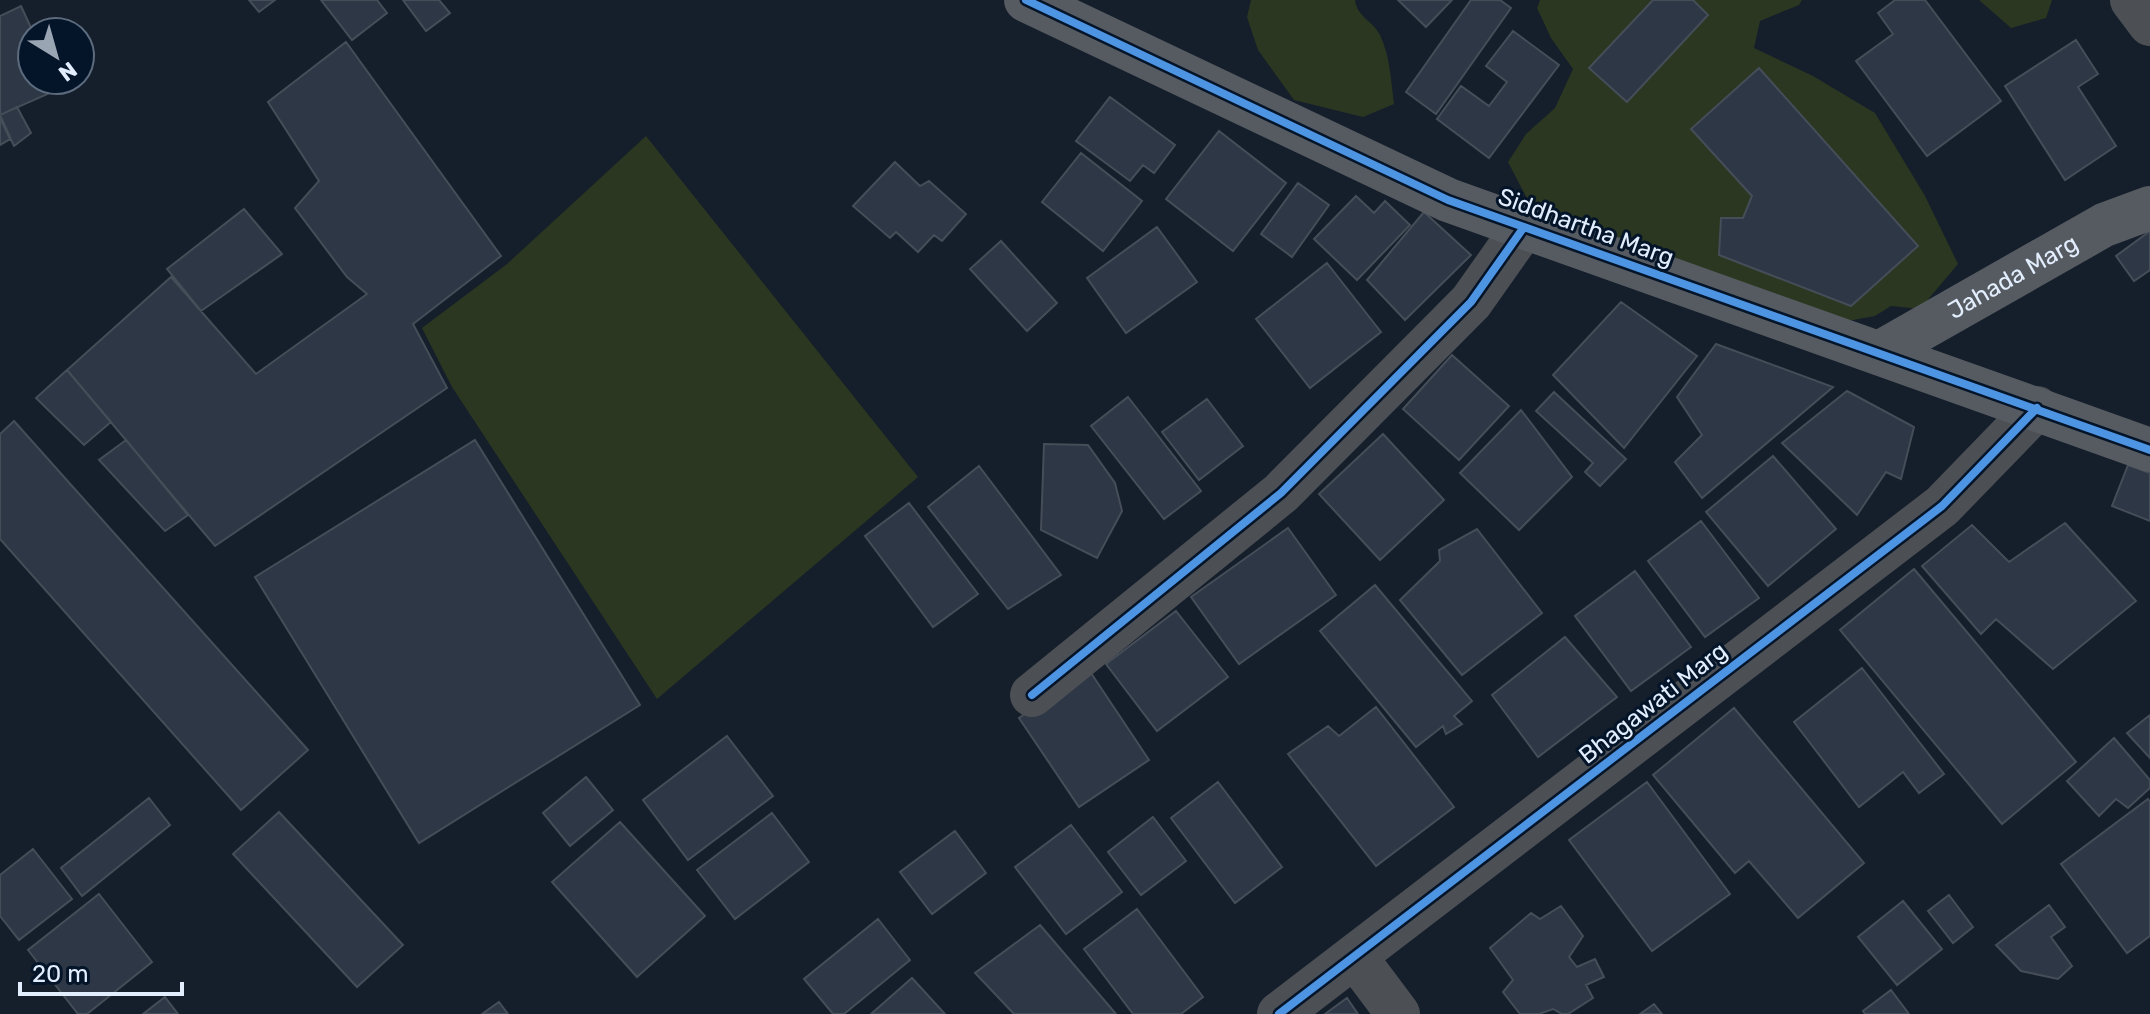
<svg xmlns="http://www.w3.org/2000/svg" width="2150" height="1014" viewBox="0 0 2150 1014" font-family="Rubik,sans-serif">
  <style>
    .green { fill: #2b3720 }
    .building { fill: #2d3745; stroke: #454d58; stroke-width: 2 }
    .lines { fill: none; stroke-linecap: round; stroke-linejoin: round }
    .street { stroke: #4c5055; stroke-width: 44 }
    .secondary { stroke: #565b61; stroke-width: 44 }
    .cycleway-casing { stroke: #041429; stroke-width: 13 }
    .cycleway { stroke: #4d94e3; stroke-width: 8 }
    .labels { text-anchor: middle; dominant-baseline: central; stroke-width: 6; stroke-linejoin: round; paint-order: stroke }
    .street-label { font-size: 24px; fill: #e2eefd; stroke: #041429 }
  </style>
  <rect width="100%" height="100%" fill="#151e2b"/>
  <path class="green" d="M1251,0H1355C1357,17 1373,21 1380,35C1390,56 1391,80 1394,104L1363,117L1294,100L1258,50L1247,17Z
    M1540,0H1802L1799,5L1760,21L1754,48L1813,76L1875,113L1925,196L1958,264L1920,309L1891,306L1875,316L1848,321L1694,287L1649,246L1581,232L1532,208L1508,162L1526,134L1555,108L1573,69L1551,38L1537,8Z
    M1979,0H2052L2046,18L2011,28Z
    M646,136L918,477L657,699L452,387L422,328L507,264Z"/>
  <path class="building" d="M249,0H275L259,12Z
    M321,0H377L387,13L352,40Z
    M403,0H439L450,13L426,31Z
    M1398,0H1452L1426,27Z
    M1471,0H1500L1511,8L1436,114L1406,92Z
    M1653,0H1693L1708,15L1627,102L1589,68Z
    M1895,0H1925L2001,101L1927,156L1856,61L1893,34L1878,13Z
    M21,6L33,32L32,80H57L61,88L0,115V16Z
    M1513,31L1559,65L1489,158L1437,119L1461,86L1489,106L1507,82L1486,66Z
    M2076,40L2098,74L2078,87L2116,146L2065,180L2005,86Z
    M346,42L501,256L413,324L447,388L215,546L67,370L171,277L256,374L367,294L347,277L295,208L319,181L268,102Z
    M1759,68L1918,246L1851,306L1719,255L1721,218H1743L1752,196L1691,129Z
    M1110,97L1175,145L1154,173L1143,165L1130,181L1076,141Z
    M17,107L31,133L14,146L0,115Z
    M0,118L10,139L0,145Z
    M1219,131L1286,183L1233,251L1166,199Z
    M1081,153L1142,201L1103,251L1042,202Z
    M895,162L920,186L929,181L966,214L942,241L934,235L918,252L896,232L890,238L853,206Z
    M1298,183L1329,205L1292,257L1261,234Z
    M1356,196L1374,213L1385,201L1410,225L1357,280L1314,239Z
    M244,209L282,254L201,311L167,269Z
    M1424,212L1471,255L1405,320L1367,280Z
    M1157,227L1197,282L1126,333L1087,278Z
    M2150,231V270L2134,281L2116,256Z
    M1001,241L1057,303L1027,331L970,269Z
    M1327,263L1381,332L1310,388L1256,319Z
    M1621,302L1697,356L1624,448L1553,375Z
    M1716,344L1833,387L1702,498L1675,462L1702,435L1677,397Z
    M1452,355L1509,406L1459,460L1403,409Z
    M67,370L111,422L84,445L36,398Z
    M1847,391L1914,427L1901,479L1886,472L1857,515L1782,443Z
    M1554,392L1626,459L1600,486L1585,472L1593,463L1536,411Z
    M1128,397L1201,491L1164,519L1091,426Z
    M1207,399L1243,446L1199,480L1162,432Z
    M1521,410L1572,477L1519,530L1460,473Z
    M14,421L308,750L241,810L0,539V434Z
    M1383,434L1444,500L1380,560L1319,494Z
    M126,440L188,515L165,531L99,460Z
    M475,440L640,705L419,843L255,577Z
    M1044,444L1088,445L1115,483L1122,511L1097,558L1041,530Z
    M1773,456L1836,529L1768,586L1706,512Z
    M2128,465L2150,473V521L2112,506Z
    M979,466L1061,575L1008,609L928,507Z
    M909,503L978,594L933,627L865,536Z
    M1701,521L1759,598L1705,637L1648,561Z
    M2065,523L2136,601L2053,669L1996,619L1981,634L1922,566L1972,525L2009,562Z
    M1288,528L1336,595L1239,664L1191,597Z
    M1477,529L1542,613L1462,675L1400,600L1440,561L1439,550Z
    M1914,569L2076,762L2002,824L1840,630Z
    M1635,571L1691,647L1631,691L1575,616Z
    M1375,585L1472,701L1454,716L1462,724L1446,734L1443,726L1416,747L1320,631Z
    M1176,611L1228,677L1157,731L1106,664Z
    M1565,637L1617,697L1538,757L1492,695Z
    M1862,668L1944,774L1919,793L1903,772L1859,807L1794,722Z
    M1089,670L1149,760L1079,807L1019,718Z
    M1376,707L1454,807L1376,866L1288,754L1328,726L1339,736Z
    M1734,708L1864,863L1798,918L1749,861L1735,873L1653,775Z
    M2150,715V758L2127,733Z
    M727,736L773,796L688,860L643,800Z
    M2114,738L2150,780V788L2128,808L2116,799L2099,816L2067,781Z
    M586,777L613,810L570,846L543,813Z
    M1218,782L1282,867L1235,903L1171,818Z
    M1647,782L1730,894L1652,951L1569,840Z
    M149,798L170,825L82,896L61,868Z
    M2148,799L2150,802V936L2127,953L2061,864Z
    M279,812L403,945L357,987L233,854Z
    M772,813L809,862L735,919L697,870Z
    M1153,817L1186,861L1141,895L1108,852Z
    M620,822L705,916L637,977L552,882Z
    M1071,825L1122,892L1066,934L1015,867Z
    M955,831L986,873L932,914L900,872Z
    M33,849L72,899L19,940L0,916V875Z
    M99,894L152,962L87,1014H78L28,950Z
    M1949,895L1973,927L1953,943L1928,911Z
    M1903,901L1942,949L1897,985L1858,937Z
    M2049,905L2065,927L2051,937L2072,966L2058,979L2021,971L1996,945Z
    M1561,906L1583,936L1569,957L1577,967L1595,959L1604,977L1586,985L1593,998L1568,1014H1562L1553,1009L1539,1014H1520L1503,992L1513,980L1490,948L1531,913L1540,919Z
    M1137,909L1203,997L1181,1014H1133L1084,949Z
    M878,919L910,960L844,1014H833L804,979Z
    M1040,925L1116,1014H1014L975,973Z
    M912,978L945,1014H871Z
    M1891,990L1909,1014H1865L1863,1011Z
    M165,997L178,1014H143Z
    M1347,998L1358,1014H1325Z
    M499,1002L508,1014H482Z
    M1654,1004L1662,1014H1640Z"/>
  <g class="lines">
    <path class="street" d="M2132,0L2150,24
      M1032,695L1281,493L1471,302L1524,227
      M1356,958L1398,1014
      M1279,1014L1942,506L2037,408"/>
    <g class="secondary">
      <path d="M1026,0L1448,200L2150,450"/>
      <path id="s1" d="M1879,353L2104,225L2150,208"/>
    </g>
    <g class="cycleway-casing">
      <path id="cycleway" d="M1026,0L1448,200L2150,450
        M1032,695L1281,493L1471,302L1524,227
        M1279,1014L1942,506L2037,408"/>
    </g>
    <use href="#cycleway" class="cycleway"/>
  </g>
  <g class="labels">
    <g class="street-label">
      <text transform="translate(1586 227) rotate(20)">Siddhartha Marg</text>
      <text stroke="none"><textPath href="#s1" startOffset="154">Jahada Marg</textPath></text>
      <text transform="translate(1653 703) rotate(-38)">Bhagawati Marg</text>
    </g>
  </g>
  <g transform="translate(56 56) rotate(143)"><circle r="38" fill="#041429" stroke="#5d6b7e" stroke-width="2"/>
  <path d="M0-6L14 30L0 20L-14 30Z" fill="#9aa5b4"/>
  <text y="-12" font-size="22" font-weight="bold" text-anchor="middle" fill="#e2eefd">N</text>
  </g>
  <path d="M20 982v12h162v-12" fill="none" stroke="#e2eefd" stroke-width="4"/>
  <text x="32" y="982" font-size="24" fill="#e2eefd" stroke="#041429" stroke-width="6" paint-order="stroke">20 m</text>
</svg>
